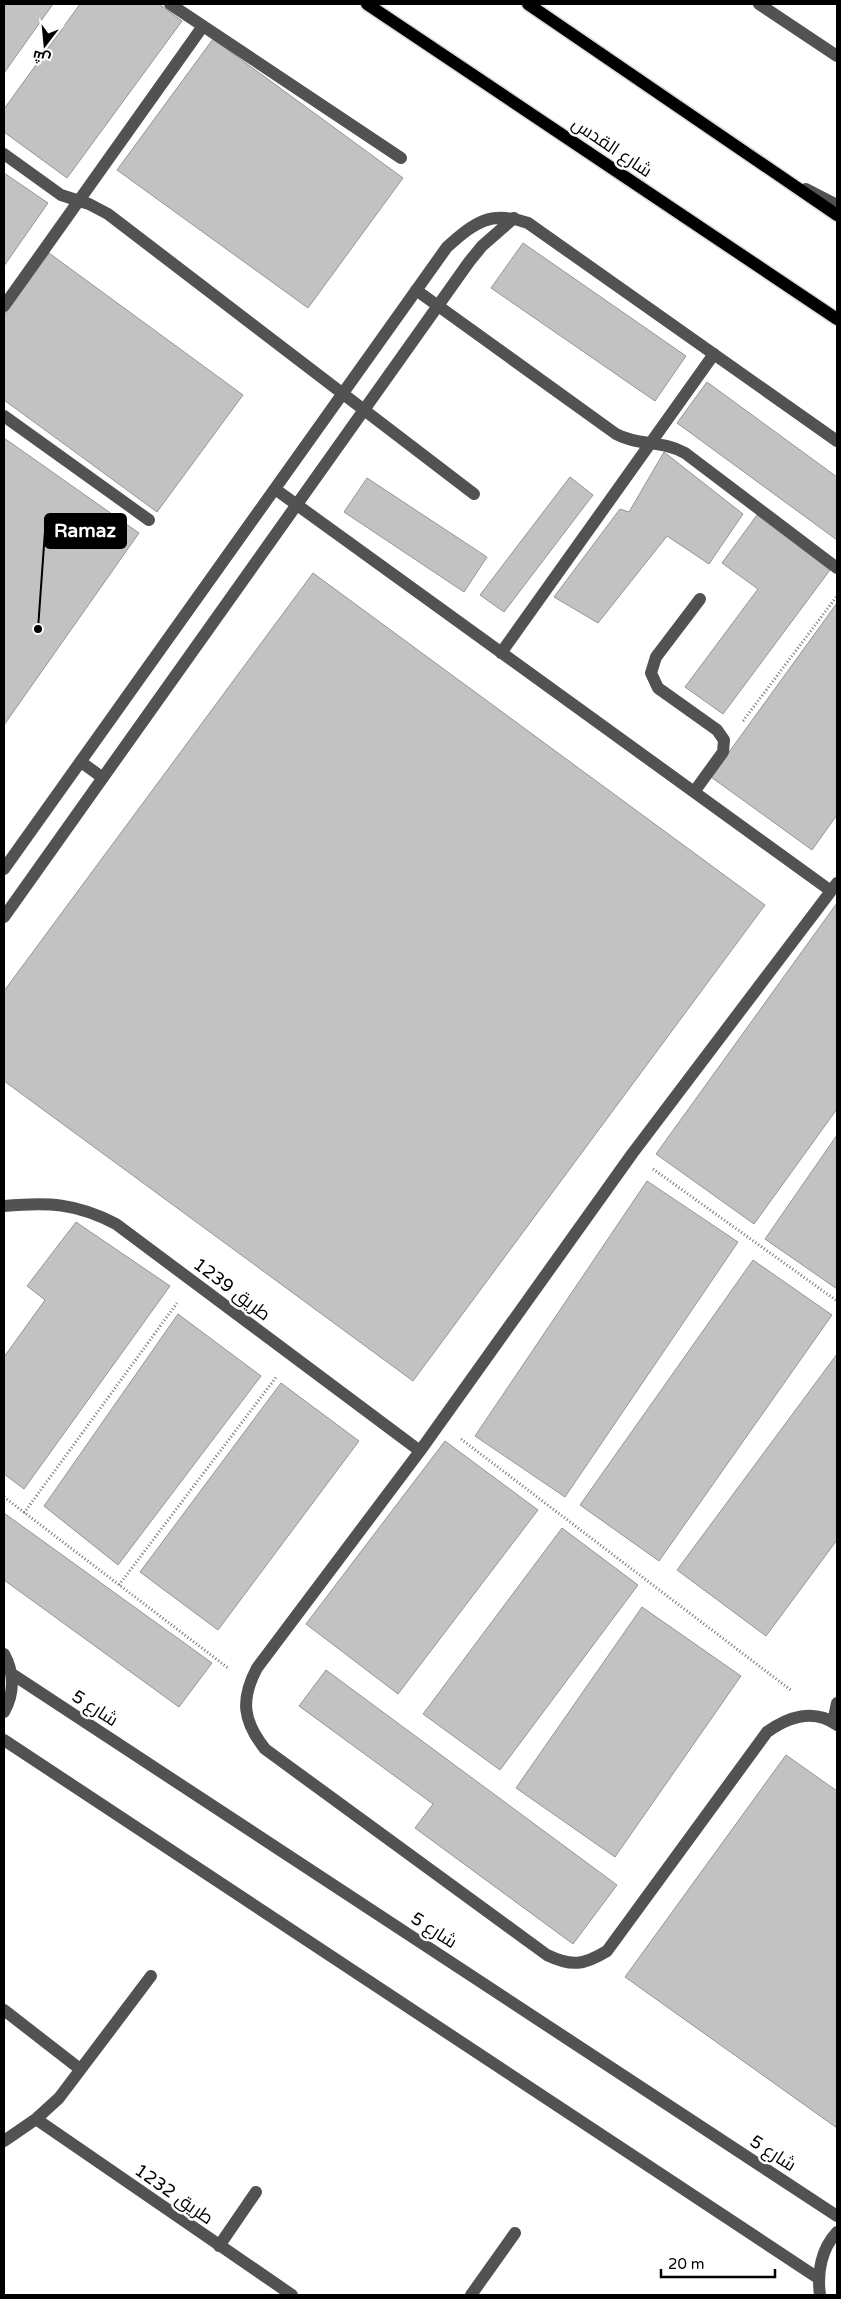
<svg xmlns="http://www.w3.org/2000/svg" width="841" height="2299" viewBox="0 0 841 2299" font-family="'Varela Round',Cairo,sans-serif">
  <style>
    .building { fill: #c2c2c2; stroke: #969696 }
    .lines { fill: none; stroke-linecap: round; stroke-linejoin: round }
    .major-casing { stroke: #dbdbdb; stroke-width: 15 }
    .path { stroke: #747474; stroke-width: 3; stroke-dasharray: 1 2.5; stroke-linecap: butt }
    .minor { stroke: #525252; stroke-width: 12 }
    .major { stroke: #000; stroke-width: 12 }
    .labels { text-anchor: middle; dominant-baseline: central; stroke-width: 5; stroke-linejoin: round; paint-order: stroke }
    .street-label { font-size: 18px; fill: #000; stroke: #fff }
    .leader { fill: none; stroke: #000; stroke-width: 2 }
    .callout-dot { fill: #000; stroke: #fff; stroke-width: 2 }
    .callout { fill: #000; stroke: #000; stroke-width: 2 }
    .callout-label { font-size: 19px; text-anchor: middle; font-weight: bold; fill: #fff }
  </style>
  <rect width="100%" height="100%" fill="#fff"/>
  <path class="building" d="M4,4H53L4,73Z
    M80,4H159L182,21L67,178L4,132V109Z
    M213,39L403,178L308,308L117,170Z
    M4,173L48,203L4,266Z
    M523,243L686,356L655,401L491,288Z
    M49,253L243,395L157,512L4,400V315Z
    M707,382L837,477V540L677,423Z
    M4,438L139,533L4,725Z
    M664,452L743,514L709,564L667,536L598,623L554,597L620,509L629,512Z
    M570,477L593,495L504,612L480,595Z
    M367,478L487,557L464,592L344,512Z
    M757,515L830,570L723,714L685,687L758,589L722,563Z
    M313,573L765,905L413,1381L4,1081V991Z
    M837,603V815L812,850L711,777Z
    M837,903V1109L754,1224L656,1154Z
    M837,1135V1289L765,1239Z
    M647,1181L738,1242L565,1497L475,1436Z
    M76,1222L170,1286L24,1489L4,1474V1357L45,1300L27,1286Z
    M753,1260L832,1315L659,1561L580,1505Z
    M178,1314L261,1376L118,1565L44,1506Z
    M837,1354V1540L766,1636L677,1570Z
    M281,1383L359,1441L218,1630L140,1572Z
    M445,1441L538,1510L398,1694L306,1624Z
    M4,1513L212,1663L179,1707L4,1580Z
    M562,1528L638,1585L500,1770L423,1714Z
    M642,1607L741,1676L615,1857L516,1788Z
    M326,1670L617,1885L573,1944L415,1828L433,1804L299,1706Z
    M786,1755L837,1791V2128L625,1977Z"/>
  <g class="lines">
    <g class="major-casing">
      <path id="major" d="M367,4L837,319
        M528,4L837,215"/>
    </g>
    <path class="path" d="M743,721L837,596
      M653,1169L837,1301
      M461,1439L792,1691
      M4,1497L228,1668
      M24,1513L177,1303
      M119,1585L277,1376"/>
    <path class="minor" d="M170,4L401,158
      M759,4L837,56
      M4,154L61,195L89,204L108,214L474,494
      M806,189L837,205
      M416,290L616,434C638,446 662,440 685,453L837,568
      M4,306L203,26
      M4,416L149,520
      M275,489L831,891
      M501,653L714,354
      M81,762L103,778
      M694,792L723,752L724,740L717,730L658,688L651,673L656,657L700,599
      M4,869L447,247C475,222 491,210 528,223L837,441
      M837,883L632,1154L420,1451L257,1668C240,1700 243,1721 265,1749L547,1955C572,1967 584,1965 607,1951L767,1732C788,1717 814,1708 837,1725
      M4,917L469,262L482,246L514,218
      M4,1206C48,1202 76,1203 116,1224L420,1451
      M4,1654C14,1672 15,1693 4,1712
      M12,1674L837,2216
      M833,1722L837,1703
      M4,1740L818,2278
      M4,2010L80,2069
      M36,2119L292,2295
      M4,2141L36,2119L59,2098L151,1976
      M219,2246L256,2192
      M471,2295L515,2233
      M820,2295C817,2273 821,2249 837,2232"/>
    <use href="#major" class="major"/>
  </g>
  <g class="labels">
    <g class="street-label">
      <text transform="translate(612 147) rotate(34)">شارع القدس</text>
      <text transform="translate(232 1289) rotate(37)">طريق 1239</text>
      <text transform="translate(95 1708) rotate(33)">شارع 5</text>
      <text transform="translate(434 1930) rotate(33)">شارع 5</text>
      <text transform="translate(773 2153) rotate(33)">شارع 5</text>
      <text transform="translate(174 2194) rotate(35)">طريق 1232</text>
    </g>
  </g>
  <path class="leader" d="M38 629L45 531"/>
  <circle class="callout-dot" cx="38" cy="629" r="5"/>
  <rect class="callout" x="45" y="514" width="81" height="34" rx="5"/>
  <g class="callout-label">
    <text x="85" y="537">Ramaz</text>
  </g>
  <rect width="841" height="2299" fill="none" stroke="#000000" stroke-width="10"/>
  <g transform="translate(45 45) rotate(196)" stroke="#ffffff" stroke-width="4" paint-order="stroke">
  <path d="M0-4L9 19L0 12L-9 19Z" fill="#000000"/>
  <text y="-8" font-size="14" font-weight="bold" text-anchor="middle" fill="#000000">ش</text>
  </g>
  <path d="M661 2269v8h114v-8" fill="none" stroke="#000000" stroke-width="2.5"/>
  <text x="668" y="2269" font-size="15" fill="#000000" stroke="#ffffff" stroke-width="4" paint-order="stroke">20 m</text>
</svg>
